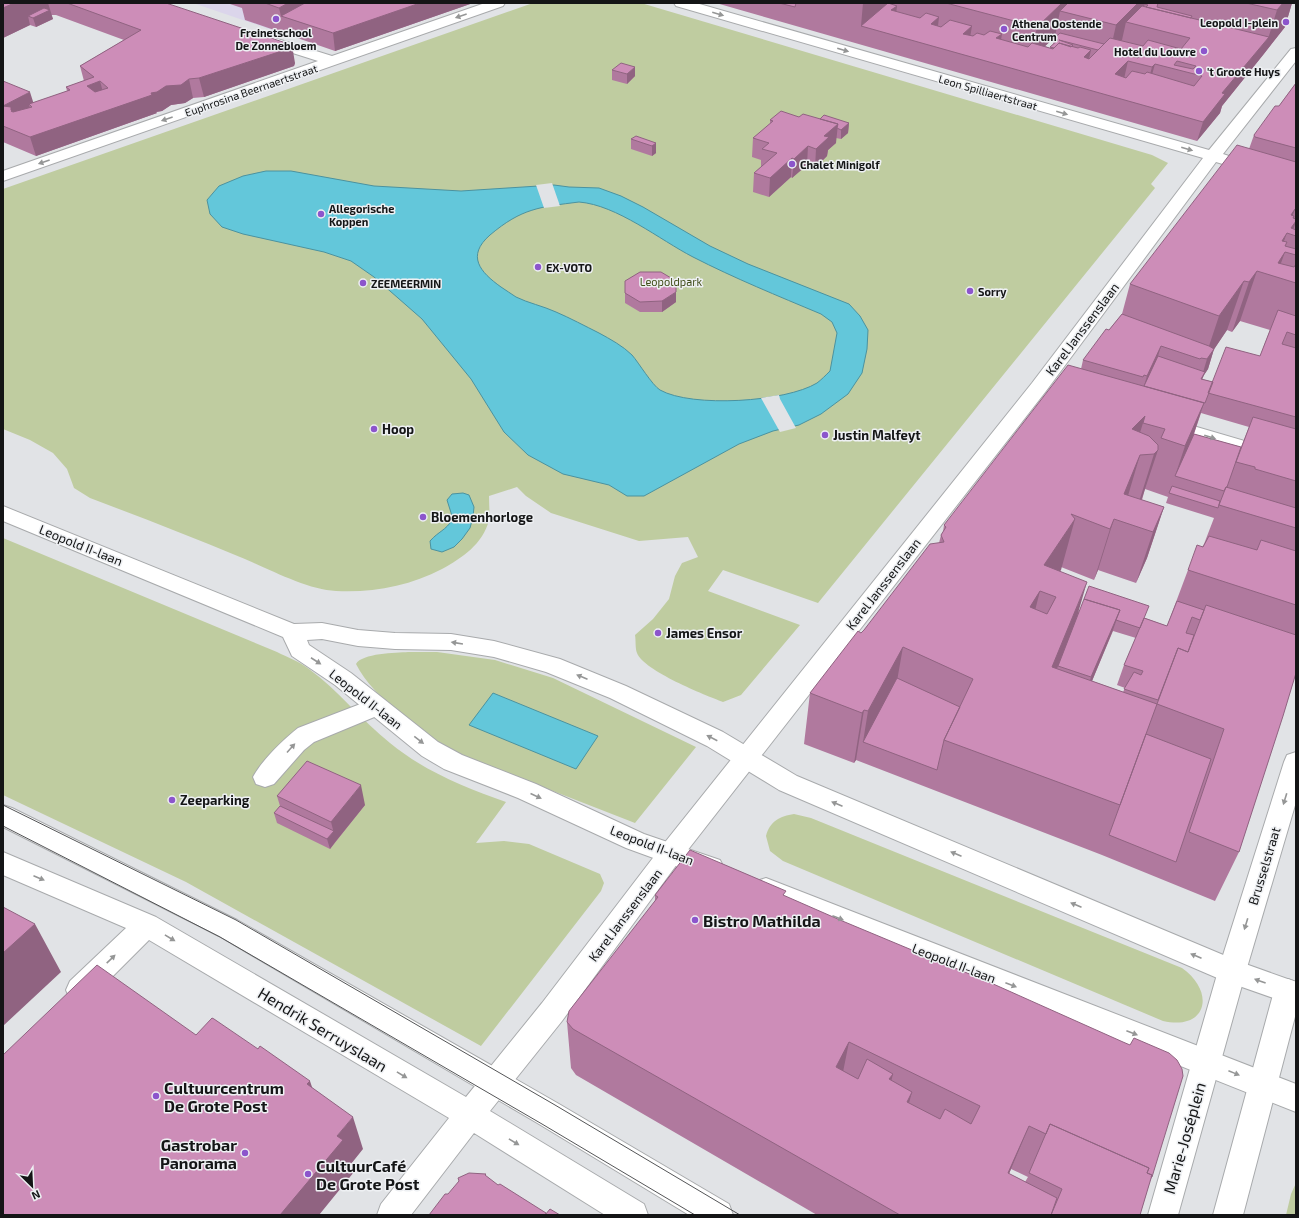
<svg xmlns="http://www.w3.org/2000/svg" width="1299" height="1218" viewBox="0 0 1299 1218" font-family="'Exo 2',sans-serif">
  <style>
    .education { fill: #dbd5eb }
    .green { fill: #bfcca0 }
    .water { fill: #63c7da; stroke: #4b929f; fill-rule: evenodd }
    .pier { fill: #e1e3e6 }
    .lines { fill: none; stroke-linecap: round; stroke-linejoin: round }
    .service-casing { stroke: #a8aaac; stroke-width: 2 }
    .minor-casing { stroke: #a8aaac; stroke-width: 2 }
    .tertiary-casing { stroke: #a8aaac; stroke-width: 2 }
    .service { fill: #fff; fill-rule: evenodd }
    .minor { fill: #fff; fill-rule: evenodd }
    .tertiary { fill: #fff; fill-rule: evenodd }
    .tram { stroke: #545557; stroke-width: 1 }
    .wall { fill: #b0799e; fill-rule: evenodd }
    .shaded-wall { fill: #906381 }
    .building { fill: #cd8db8; stroke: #906381; fill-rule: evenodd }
    .oneway { fill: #959696 }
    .poi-dot { fill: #8c55cc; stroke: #eef0f3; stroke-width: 1.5 }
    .labels { text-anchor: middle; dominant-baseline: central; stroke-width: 3; stroke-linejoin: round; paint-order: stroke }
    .far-poi-label { font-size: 11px; font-weight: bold; fill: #141516; stroke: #eef0f3; text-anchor: start }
    .far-street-label { font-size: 11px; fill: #141516; stroke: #eef0f3 }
    .far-park-label { font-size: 11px; fill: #414d19; stroke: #eef0f3 }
    .street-label { font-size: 13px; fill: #141516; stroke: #eef0f3 }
    .poi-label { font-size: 13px; font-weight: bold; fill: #141516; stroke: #eef0f3; text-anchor: start }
    .near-poi-label { font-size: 16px; font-weight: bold; fill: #141516; stroke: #eef0f3; text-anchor: start }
    .near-street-label { font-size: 16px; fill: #141516; stroke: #eef0f3 }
  </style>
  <rect width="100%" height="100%" fill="#e1e3e6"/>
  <path class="education" d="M193,3H340L284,34Z"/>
  <path class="green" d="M533,3H641L1152,155L1168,163L1151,184L1155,188L818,603L723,570L708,591L800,625L741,695L723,702C705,695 644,671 637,653C635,648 636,640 635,635L653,619L669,599L675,576L682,563L698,557L688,537L639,541L551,513L526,496L517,487L489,496C489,504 490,513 489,520C483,544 462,558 442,569C410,586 372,593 336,591C307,590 267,568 240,557C190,536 140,517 90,498L74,488L67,469L53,453L30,440L3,429V189Z
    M3,538L277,652C287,657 300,662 309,669C339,691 361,720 390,743C424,771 464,787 506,802L476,843L504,841L529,844L600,874L604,883L601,891L481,1046L186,882L3,795Z
    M408,652H437L495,660L553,678L696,747L635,823L463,756C429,738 373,699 356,664C362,653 396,653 408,652Z
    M794,814L811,818L1182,968C1216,992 1207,1031 1163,1021L783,861L770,851L766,836C770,821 780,816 794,814Z
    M1296,1183V1215H1286L1291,1194Z"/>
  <path class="water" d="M266,171H291L374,186L461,191L554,185L569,187L599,188L621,196L643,207L710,246L748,264L849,304L860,316L868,330L867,349L862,373L848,394L821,414L799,425L773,431L739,444L644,496H627L609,485L563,474L528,455L504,432L471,379L422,319L374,277L351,261L324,252L243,234L222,227L210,214L207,200L219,186L243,176ZM579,202C617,205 660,240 693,257C734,278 778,296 821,314L832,322L837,333L830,371C826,375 821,380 817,383C786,402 692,408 660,390C652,385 639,363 632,355C623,346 610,339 599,333C585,326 570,318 556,312C543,306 528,303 516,297C511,294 506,290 501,287C480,272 466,256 490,235C522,208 540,207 579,202Z
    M463,493L469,495L474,507L473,517L470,528L462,539L454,547L442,552L431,549L430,541C439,531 445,531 453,519L447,500L452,494Z
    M493,693L598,736L576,769L469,725Z"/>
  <path class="pier" d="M552,183L560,206L544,208L536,185Z
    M779,395L780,399L796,428L780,432L761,398Z"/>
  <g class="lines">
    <g class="service-casing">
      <path id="service" d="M376,698L384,701L388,707L384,713L314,742L304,750L274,784L265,787L256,784L253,777C262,760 283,740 298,728Z
        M3,805L12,808L237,920L559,1104L729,1204L733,1215H689L539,1124L219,936L3,827Z
        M1288,979L1296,982V1013L1243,1215H1213L1274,991L1278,982Z"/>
    </g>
    <g class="minor-casing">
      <path id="minor" d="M485,3H505L503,6L3,181V171L318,61L258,42L256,39L258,36L263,35L268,36L332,56Z
        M674,3H696L1209,150L1291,49L1296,48V61L1223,154L1232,157L1234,160L1232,163L1226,165L1216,162L1046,391L680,860L562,1021L490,1111L644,1204L648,1215H605L474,1133L411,1215H377L381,1204L449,1118L149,940L90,999L80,1002L70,999L66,990L70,981L126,928L3,875V852L156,917L466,1097L542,1003L662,846L1032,383L1203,158L676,6Z
        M1166,418L1296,456V469L1159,428L1156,424L1159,420Z
        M1296,752V802L1246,971L1178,1215H1148L1218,971L1284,762L1287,755Z"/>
    </g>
    <g class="tertiary-casing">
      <path id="tertiary" d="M3,506L294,624L322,623L358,630L395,633L451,634L494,641L560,659L626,686L723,732L797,776L1240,962L1296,982V1006L1222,980L779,790L707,746L610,698L546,672L494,657L451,650L395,649L358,646L322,639L307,640L309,645L351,673L438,742L462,755L536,784L644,834L720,860L724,868L720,876L711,879L626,848L518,798L444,769L422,756L335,685L292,656L283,637L3,521Z
        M766,878L1296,1084V1112L757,897L753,889L757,881Z"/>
    </g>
    <use href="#service" class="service"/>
    <use href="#minor" class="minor"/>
    <use href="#tertiary" class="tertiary"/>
    <path class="tram" d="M3,805L236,920L555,1105L740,1215
      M3,826L220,937L542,1124L695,1215"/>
  </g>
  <path class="wall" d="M3,3H166L295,63L294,66L204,97L193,98L185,103L171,105L162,111L156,112L157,113L36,156L3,142V81L34,103L67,91L66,87L84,81L80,66L124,40L56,15H51L53,19L36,27L30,25L3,38Z
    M227,3H473L335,51L245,20L242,8Z
    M716,3H1292L1285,27L1263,55L1222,106L1220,113L1197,141ZM1055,37H1056L1054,39L1053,44L1050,47V48L1045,46ZM1121,40L1143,46L1121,40H1122Z
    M612,70L635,76L627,84L612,80Z
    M1296,83V673L1239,852L1215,901L1102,855L856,760L854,763L804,744L810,693L939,543L941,535L943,532L944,525L1081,369L1083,360L1109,330L1122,314L1130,284L1249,149L1254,135L1279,106ZM1240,321L1270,330L1260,356L1213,382L1202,379L1204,375L1208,369L1214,349L1227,330L1232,332ZM1201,413L1249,427L1241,447L1194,434ZM1145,489L1168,497L1166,503L1214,518L1204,544L1188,570L1167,626L1145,618L1079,612L1060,571L1061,567L1094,580L1098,570L1136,583L1147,558L1164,507L1142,500ZM1113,631L1136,638L1124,665L1117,685L1125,688L1123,692L1092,681Z
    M799,117L820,119L849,123L848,133L841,139L836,138V143L828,150L827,156L815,168L807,165L792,178L791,177L769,197L753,192L754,173L761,167V160L752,157L753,138L770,124V120Z
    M631,139L656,143V153L652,156L631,149Z
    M625,281L676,302L662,312H640L625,303Z
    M277,796L365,805L330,849L277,823L274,813L280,806Z
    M655,895L785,896L1152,1177L1150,1181L1140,1215H817L576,1075L571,1068L567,1022L655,902ZM1011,1169L1028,1177L1025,1182L1009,1174Z"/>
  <path class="shaded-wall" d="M3,3H48L53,19L36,27L33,18L28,16L30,25L3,38Z
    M288,3H339L281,16L279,8Z
    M420,3H473L335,51L333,33Z
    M863,3H888L886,21L861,26Z
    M1062,3H1090L1060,11L1055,37L1030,60L1037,27Z
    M1138,3H1145L1142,15L1126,22L1122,40L1110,52L1116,25Z
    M1283,3H1292L1285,27L1263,55L1277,10Z
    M897,6L895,24L891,10Z
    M939,17L937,35L931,24Z
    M972,26L969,44L963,34Z
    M1002,34L999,52L996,38Z
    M1269,37L1263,55L1222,106L1220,113L1197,141L1203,122L1222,93Z
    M292,45L295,63L294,66L204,97L199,78Z
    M1091,50L1087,68L1084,57Z
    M1129,50L1125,64L1128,61L1124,79L1115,74L1125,54Z
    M1155,64L1150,82L1147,86L1152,67Z
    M635,67V76L627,84V74Z
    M189,79L193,98L185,103L171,105L162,111L156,112L157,113L36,156L30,137L166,86Z
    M100,81L105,100L87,86Z
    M30,92L36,111L29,104L31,113L16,121L3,110V106Z
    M849,123L848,133L841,139V130Z
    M838,124L836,143L828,150L827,156L815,168L816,149L824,136Z
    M656,143V153L652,156V146Z
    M808,146L807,165L792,178L794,159Z
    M792,158L791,177L769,197L770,178Z
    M1296,198L1295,209L1272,276L1287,222Z
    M1296,221V222L1291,235V228Z
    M1287,242L1281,258L1285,252L1276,277L1278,263L1285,246Z
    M1257,271L1240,321L1232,332L1249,282Z
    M1244,281L1227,330L1213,351L1214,349L1208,369L1204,375L1198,389L1207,359L1205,358L1219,316Z
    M676,292V302L662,312V301Z
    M1161,346L1155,366L1144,386L1147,376Z
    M1204,403L1187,454L1175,476L1185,446Z
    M1145,416L1143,423L1129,468L1132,429Z
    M1158,450L1141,501L1138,505L1154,454Z
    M1140,455L1125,506L1124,494Z
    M1164,507L1147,558L1136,583L1153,532Z
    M1075,519L1061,570L1046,593L1040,591L1027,642L1030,607L1044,565Z
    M1114,519L1098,570L1094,580L1110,529Z
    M1087,582L1072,634L1058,666L1054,678L1052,667Z
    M1120,610L1113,630L1085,698L1091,677Z
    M903,647L894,698L863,742L868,711Z
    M864,710L856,760L854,763L862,713Z
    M361,785L365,805L336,841L331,822Z
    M334,831L336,841L330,849L327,839Z
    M35,924L61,972L3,1026V928Z
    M849,1042L840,1087L836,1067Z
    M893,1074L882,1118L889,1079Z
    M310,1081L321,1114L307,1084Z
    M912,1092L900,1136L907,1102Z
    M353,1117L363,1149L351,1164L354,1172L319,1215H280L337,1136Z
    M1029,1126L1011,1169L991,1215L1008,1173Z"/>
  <path class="building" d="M3,3H14L3,8Z
    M67,3H166L292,45L291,48L199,78L189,79L181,85L166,86L157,92L151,93L152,95L30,137L3,126V106L11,107V110H13L11,111L13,112L32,107L29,104L70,90L66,87L94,77L80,66L141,30ZM100,81L108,88L95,92L87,86Z
    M265,3H288L279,8Z
    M305,3H420L333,33L281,16Z
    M779,3H796L795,7Z
    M888,3L897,6L891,10L920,18L926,13L939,17L931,24L941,27L950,20L972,26L963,34L973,36L977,33L984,35L990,31L1002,34L996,38L1028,47L1032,43L1053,49L1059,43L1078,48L1080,47L1091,50L1084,57L1089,59L1110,38L1143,46L1148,40L1181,49L1190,38L1126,22L1142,6L1269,37L1222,93L1225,94L1203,122L861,26ZM1129,50L1142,53L1138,58L1125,54ZM1128,61L1152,67L1155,64L1202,76L1194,86L1147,72L1145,74L1132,71L1126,78L1115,74ZM1177,61L1196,66L1193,69L1174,65Z
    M946,3H1062L1037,27Z
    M1068,3H1138L1116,25L1060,11Z
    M1145,3H1158L1157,7L1192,16L1191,18L1146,7L1148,5L1144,4Z
    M1246,3H1283L1277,10Z
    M44,8L50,10L33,18L28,16Z
    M1060,33L1104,44L1098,50L1059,40L1073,45L1071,47L1059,43L1054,48L1050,47L1058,40L1054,39Z
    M621,63L635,67L627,74L612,70Z
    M3,81L30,92L3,106Z
    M1296,83V148L1255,137L1254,135L1275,106H1279Z
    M781,111L799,117L803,114L838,124L824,136L829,137L816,149L808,146L794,159L792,158L770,178L754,173L777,153L762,149L769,143L753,138L773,121L770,120Z
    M824,115L849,123L841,130L837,128L838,124L820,119Z
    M636,136L656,143L652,146L631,139Z
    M1237,145L1296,162V209H1295L1291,215L1294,216L1293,218L1296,219V221L1291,228L1296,230V236L1287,233L1282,241L1287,242L1285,246L1296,249V255L1285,252L1278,263L1294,267L1296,264V283L1257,271L1249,282L1244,281L1219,316L1130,284Z
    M640,272H661L676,281V292L662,301L640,302L625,293V281Z
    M1278,310L1296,316V335L1287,332L1282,344L1296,348V417L1208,393L1226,347L1260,356Z
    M1122,314L1209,346L1214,349L1207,359L1201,358L1200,359L1161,346L1147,376L1144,375L1143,377L1083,360L1106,329L1109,330Z
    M1158,356L1205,372L1201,379L1213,382L1205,403L1144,386Z
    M1068,365L1204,403L1185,446L1161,438L1165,429L1143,423L1145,416L1132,429L1149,436L1158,445V450L1154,454L1140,455L1124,494L1164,507L1153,532L1114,519L1110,529L1071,514L1075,519L1044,565L1087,582L1052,667L1157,704L1120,805L944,740L973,679L903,647L868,711L864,710L862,713L810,693L858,631L861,633L864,630L930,544L944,542L941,535L946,527L944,525ZM1040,591L1056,597L1047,614L1030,607Z
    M1253,417L1296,429V481L1255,469V467L1236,462Z
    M1194,434L1241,447L1227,487H1226L1224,491L1175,476Z
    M1172,486L1220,501L1218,508L1169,493Z
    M1226,487L1296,508V528L1219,505Z
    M1209,536L1257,550L1261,540L1296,551V605L1188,570L1197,545L1203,547Z
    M1089,586L1149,606L1140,628L1116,620L1120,610L1084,599Z
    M1084,599L1120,610L1091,677L1058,666Z
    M1177,601L1204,610L1200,620L1192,617L1186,633L1194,635L1188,652L1178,648L1158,700L1124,689L1134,672L1141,675L1143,671L1124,665L1144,618L1167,626Z
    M1206,605L1296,635V673L1283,716L1239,852L1189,832L1224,729L1157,704L1178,648L1188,652Z
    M897,678L960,707L944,740L937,770L863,742Z
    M1146,734L1211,759L1176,862L1109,835Z
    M307,761L361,785L331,822L277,796Z
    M280,806L334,831L327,839L274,813Z
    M690,850L786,891L783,895L840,920L991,983L1123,1042L1130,1045L1134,1038L1169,1053L1177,1060L1182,1069L1183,1076L1152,1177H1151L1152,1175L1147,1173L1149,1168L1050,1124L1046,1134L1029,1126L1008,1173L1057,1198L1051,1215H900L573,1029L567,1022L569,1011L658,897L655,895ZM849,1042L980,1106L971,1124L945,1109L940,1119L907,1102L912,1092L889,1079L893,1074L867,1059L858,1079L836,1067Z
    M3,907L35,924L3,953Z
    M97,965L196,1035L212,1018L214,1019L258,1049L260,1046L310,1081L307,1084L353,1117L337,1136L343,1140L280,1215H3V1055Z
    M1050,1124L1149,1168L1147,1173L1152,1175L1140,1215H1051L1062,1189L1029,1173Z
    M469,1173L486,1174L485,1175L498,1185L500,1184L546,1213L545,1215H429L445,1194H448L459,1181L458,1178Z
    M550,1209L560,1215H545Z"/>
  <defs><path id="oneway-solid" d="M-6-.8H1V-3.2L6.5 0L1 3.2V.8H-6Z"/></defs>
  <g class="oneway">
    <use href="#oneway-solid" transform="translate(718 14) rotate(16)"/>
    <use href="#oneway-solid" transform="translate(461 16) rotate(161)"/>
    <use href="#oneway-solid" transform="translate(843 50) rotate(16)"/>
    <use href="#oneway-solid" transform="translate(1062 113) rotate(16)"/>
    <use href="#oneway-solid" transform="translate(167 119) rotate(161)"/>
    <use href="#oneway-solid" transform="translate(1187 149) rotate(16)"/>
    <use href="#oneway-solid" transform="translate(44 162) rotate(161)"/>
    <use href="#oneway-solid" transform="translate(1210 437) rotate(17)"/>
    <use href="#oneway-solid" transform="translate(457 643) rotate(-171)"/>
    <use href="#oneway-solid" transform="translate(316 661) rotate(33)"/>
    <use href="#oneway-solid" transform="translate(582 677) rotate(-157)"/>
    <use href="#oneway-solid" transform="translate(712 738) rotate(-153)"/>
    <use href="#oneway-solid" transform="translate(419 740) rotate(38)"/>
    <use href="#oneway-solid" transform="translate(291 748) rotate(-48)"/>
    <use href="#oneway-solid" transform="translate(536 796) rotate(24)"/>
    <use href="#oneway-solid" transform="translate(1285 799) rotate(107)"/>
    <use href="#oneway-solid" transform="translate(837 804) rotate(-157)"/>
    <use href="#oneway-solid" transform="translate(956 854) rotate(-157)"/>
    <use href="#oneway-solid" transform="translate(39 878) rotate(23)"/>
    <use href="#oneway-solid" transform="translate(1076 905) rotate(-157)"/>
    <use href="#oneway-solid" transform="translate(838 918) rotate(21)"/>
    <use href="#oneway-solid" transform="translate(1246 924) rotate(107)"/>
    <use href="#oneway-solid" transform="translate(170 938) rotate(31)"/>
    <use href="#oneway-solid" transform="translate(1196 956) rotate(-157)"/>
    <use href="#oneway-solid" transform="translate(111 959) rotate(-44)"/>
    <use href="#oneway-solid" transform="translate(1260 981) rotate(-160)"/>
    <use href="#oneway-solid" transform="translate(1011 985) rotate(21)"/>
    <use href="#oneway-solid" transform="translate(1132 1033) rotate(21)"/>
    <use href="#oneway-solid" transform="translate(1234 1073) rotate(22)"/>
    <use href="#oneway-solid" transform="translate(402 1075) rotate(31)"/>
    <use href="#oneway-solid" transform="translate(514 1142) rotate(31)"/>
  </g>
  <g class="poi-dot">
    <circle cx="276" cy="19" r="4"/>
    <circle cx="1286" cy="22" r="4"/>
    <circle cx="1004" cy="29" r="4"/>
    <circle cx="1204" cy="51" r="4"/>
    <circle cx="1199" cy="71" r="4"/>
    <circle cx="792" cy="164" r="4"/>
    <circle cx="321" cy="214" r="4"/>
    <circle cx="538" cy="267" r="4"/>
    <circle cx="363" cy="283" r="4"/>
    <circle cx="970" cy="291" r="4"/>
    <circle cx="374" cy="429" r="4"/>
    <circle cx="825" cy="435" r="4"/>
    <circle cx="423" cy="517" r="4"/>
    <circle cx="658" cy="633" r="4"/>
    <circle cx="172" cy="800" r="4"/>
    <circle cx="695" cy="920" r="4"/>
    <circle cx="156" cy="1096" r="4"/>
    <circle cx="245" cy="1153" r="4"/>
    <circle cx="308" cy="1174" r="4"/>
  </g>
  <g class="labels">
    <g class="far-poi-label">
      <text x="1278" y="22" text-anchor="end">Leopold I-plein</text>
      <text x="1012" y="23">Athena Oostende<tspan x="1012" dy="13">Centrum</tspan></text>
      <text x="276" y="32" text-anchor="middle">Freinetschool<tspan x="276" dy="13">De Zonnebloem</tspan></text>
      <text x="1196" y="51" text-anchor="end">Hotel du Louvre</text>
      <text x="1207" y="71">'t Groote Huys</text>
      <text x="800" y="164">Chalet Minigolf</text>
      <text x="329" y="208">Allegorische<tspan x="329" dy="13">Koppen</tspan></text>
      <text x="546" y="267">EX-VOTO</text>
      <text x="371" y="283">ZEEMEERMIN</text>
      <text x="978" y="291">Sorry</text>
    </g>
    <g class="far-street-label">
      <text transform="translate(251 90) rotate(-19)">Euphrosina Beernaertstraat</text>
      <text transform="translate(988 92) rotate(16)">Leon Spilliaertstraat</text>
    </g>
    <g class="far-park-label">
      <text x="671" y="281">Leopoldpark</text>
    </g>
    <g class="street-label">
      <text transform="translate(1082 329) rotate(-53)">Karel Janssenslaan</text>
      <text transform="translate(81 545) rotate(22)">Leopold II-laan</text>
      <text transform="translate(883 584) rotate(-52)">Karel Janssenslaan</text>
      <text transform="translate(366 699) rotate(38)">Leopold II-laan</text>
      <text transform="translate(652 845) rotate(21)">Leopold II-laan</text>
      <text transform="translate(1264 866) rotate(-73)">Brusselstraat</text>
      <text transform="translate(625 915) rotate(-53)">Karel Janssenslaan</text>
      <text transform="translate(954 963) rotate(21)">Leopold II-laan</text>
    </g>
    <g class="poi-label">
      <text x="382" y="429">Hoop</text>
      <text x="833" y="435">Justin Malfeyt</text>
      <text x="431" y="517">Bloemenhorloge</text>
      <text x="666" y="633">James Ensor</text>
      <text x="180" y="800">Zeeparking</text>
    </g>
    <g class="near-poi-label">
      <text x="703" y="920">Bistro Mathilda</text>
      <text x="164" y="1087">Cultuurcentrum<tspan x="164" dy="18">De Grote Post</tspan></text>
      <text x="237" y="1144" text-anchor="end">Gastrobar<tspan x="237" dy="18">Panorama</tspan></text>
      <text x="316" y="1165">CultuurCafé<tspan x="316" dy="18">De Grote Post</tspan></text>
    </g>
    <g class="near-street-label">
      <text transform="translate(323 1029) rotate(31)">Hendrik Serruyslaan</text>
      <text transform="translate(1184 1138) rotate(-74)">Marie-Joséplein</text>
    </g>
  </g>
  <rect width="1299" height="1218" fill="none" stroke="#141516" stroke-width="8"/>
  <g transform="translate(32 1186) rotate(156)" stroke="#eef0f3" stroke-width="3" paint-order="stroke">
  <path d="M0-3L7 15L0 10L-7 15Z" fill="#141516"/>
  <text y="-6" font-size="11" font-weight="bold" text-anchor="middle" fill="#141516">N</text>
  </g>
</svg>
